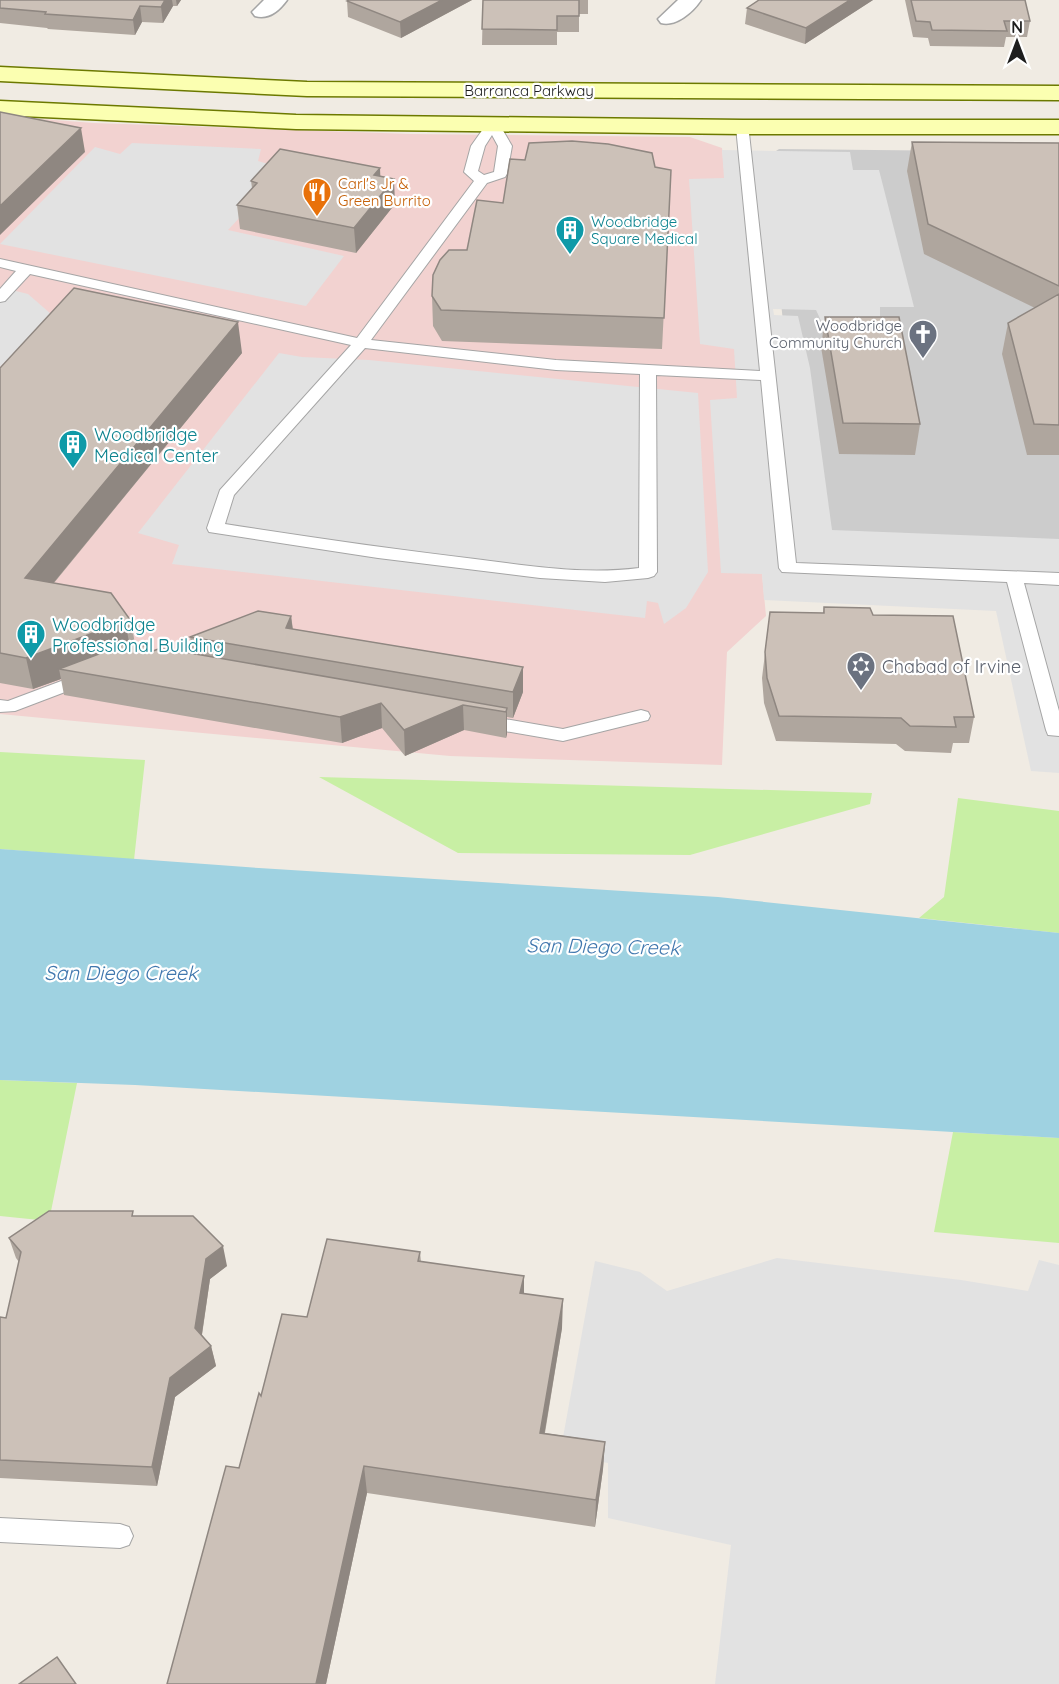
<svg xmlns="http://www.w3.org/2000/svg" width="1059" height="1684" viewBox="0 0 1059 1684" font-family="Quicksand,sans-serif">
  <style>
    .commercial { fill: #f2d2d0 }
    .religious { fill: #ccc }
    .grass { fill: #c8efa4 }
    .parking { fill: #e2e2e2 }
    .water { fill: #9fd2e1 }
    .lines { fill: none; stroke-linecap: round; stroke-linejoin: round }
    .service-casing { stroke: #a5a5a5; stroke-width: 2 }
    .minor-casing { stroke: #a5a5a5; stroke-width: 3 }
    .secondary-casing { stroke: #6c7900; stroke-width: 3 }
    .service { fill: #fff; fill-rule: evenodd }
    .minor { fill: #fff; fill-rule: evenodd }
    .secondary { fill: #fbffb1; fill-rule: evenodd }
    .wall { fill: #afa69e }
    .shaded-wall { fill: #8f8781 }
    .building { fill: #ccc1b8; stroke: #8f8781; stroke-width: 1.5 }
    .labels { text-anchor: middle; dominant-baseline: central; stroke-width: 4.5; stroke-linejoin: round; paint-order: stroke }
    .far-street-label { font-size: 15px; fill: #1e1e1e; stroke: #fff }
    .far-food-label { font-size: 15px; fill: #c56008; stroke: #fff; text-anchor: start }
    .far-culture-label { font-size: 15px; fill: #0d838f; stroke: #fff; text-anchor: start }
    .far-worship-label { font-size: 15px; fill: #5b616d; stroke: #fff; text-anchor: end }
    .culture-label { font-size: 18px; fill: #0d838f; stroke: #fff; text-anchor: start }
    .worship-label { font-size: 18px; fill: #5b616d; stroke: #fff; text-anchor: start }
    .water-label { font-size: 20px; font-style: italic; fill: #4077ae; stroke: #fff }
  </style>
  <rect width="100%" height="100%" fill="#f0ebe3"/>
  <path class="commercial" d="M0,116L94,123L411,134L690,137L722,148L766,616L727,652L722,765L450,756L0,714Z"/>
  <path class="religious" d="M779,149L1059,152V569L811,559L764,159Z"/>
  <path class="grass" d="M0,752L145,760L134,860L0,849Z
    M319,777L872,793L870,804L690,855L458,853Z
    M958,798L1059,811V933L919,918L944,897Z
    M0,1080L77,1083L49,1221L0,1216Z
    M953,1132L1059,1138V1243L934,1232Z"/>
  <path class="parking" d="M132,143L261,149L258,161L285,169L228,230L344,256L306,306L0,244L95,147L120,154Z
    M722,150L850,152L853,170H879L914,307H880V324L823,325L816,310L773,309L774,315L798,316L810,368L832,530L1059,539V773L1031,771L996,611L764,600L762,574L721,573L710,400L737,398L734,349L700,344L689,179L724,178Z
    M0,287L28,294L51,314L0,367Z
    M279,353L302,357L369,360L698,393L708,572L686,608L664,624L658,603L647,601L645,618L172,564L179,545L138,533Z
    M777,1258L961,1280L1028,1291L1039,1260L1059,1265V1684H715L731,1545L608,1518V1463L560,1454L595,1261L640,1272L667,1291Z"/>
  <path class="water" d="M0,849L259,868L718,897L1059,933V1138L135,1085L0,1080Z"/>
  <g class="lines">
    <g class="service-casing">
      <path id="service" d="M493,121L498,122L512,146L507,174L505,177L487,183L371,340L556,360L760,371L736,127L738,124H748L796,563L1059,573V585L1024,583L1059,711V736L1048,735L1046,730L1007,582L782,572L779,568L761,380L656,375L657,572L654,576L648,578L605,582L540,578L378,558L209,532L207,528L220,490L351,345L30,274L5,301L0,302V289L16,271L0,267V259L357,338L474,181L464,172L471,146L488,122ZM492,135L498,146L494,172L484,175L478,171L485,146ZM365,348L556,370L640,374L639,568C584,575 530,566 475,559C391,549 308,537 225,524L234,495Z
        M88,671L94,673L97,677L94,681L15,711L0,712V700L8,701Z
        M641,710L648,712L650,716L648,720L563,741L481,727L474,726L472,721L474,716L481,715L563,729Z
        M0,1518L120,1524L129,1527L133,1536L129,1545L120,1548L0,1542Z"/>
    </g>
    <g class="minor-casing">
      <path id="minor" d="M264,0H287C279,11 268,20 255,16L252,12Z
        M678,0H701C693,12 676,27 661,23L658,19Z"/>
    </g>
    <g class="secondary-casing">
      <path id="secondary" d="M0,67L307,82L1059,86V100L307,96L0,81Z
        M0,101L296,115L743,120H1059V134H743L296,129L0,115Z"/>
    </g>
    <use href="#service" class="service"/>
    <use href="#minor" class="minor"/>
    <use href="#secondary" class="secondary"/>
  </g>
  <path class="wall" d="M0,0H181L177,6H173L163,23L142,22L135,35L48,29L47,28L0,23Z
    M349,0H472L401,38L348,17L347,1Z
    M483,0H588V14H579V32H557V45H482Z
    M873,0L805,44L745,24L747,8Z
    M905,0H1025L1030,21L1027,37H1006L1004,47L930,46L928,38L913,37Z
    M912,142L1059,143V455H1027L1002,354L1008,323L1035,308L924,254L907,171Z
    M655,167L671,170L662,349L442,341L433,326L432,296L503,203Z
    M380,177L395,204L356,253L240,229L237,205L252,188L251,181Z
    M825,317L920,424L915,455L839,454L821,347Z
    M242,353L54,583L131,621L135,644L150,652L193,654L190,637L291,616L293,629L523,667V692L513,718L507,717V734L506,738L464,730L405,756L382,728L342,743L64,695L61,679L33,689L0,683V368Z
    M824,607L873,615L974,717L969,743H953L951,753L905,751L896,744L776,741L764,703L762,678L770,612L823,613Z
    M134,1216L227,1266L210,1279L202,1335L211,1346L216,1366L175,1397L157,1486L0,1478V1317L6,1318L19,1262L16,1258L9,1238Z
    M420,1252L421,1262L524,1293L562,1328L545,1433L605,1442L603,1469L595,1527L367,1493L326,1684H167L239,1468L261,1396L307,1317Z"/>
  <path class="shaded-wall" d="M165,0H172L173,6L163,23L161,7Z
    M176,0H181L177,6Z
    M442,0H472L401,38L400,22Z
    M850,0H873L805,44L806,28Z
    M140,6L142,22L135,35L133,20Z
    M81,128L85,152L0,235V206Z
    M380,168L381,192L374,175Z
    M394,179L395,204L356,253L354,228Z
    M238,322L242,353L32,609L25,578Z
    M291,616L294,641L286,628Z
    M125,621L131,652L59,669L61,679L33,689L26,658Z
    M523,667V692L513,718V692Z
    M381,703L382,728L342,743L340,717Z
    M463,705L464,730L405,756L404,730Z
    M507,708V734L506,738V712Z
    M223,1246L227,1266L210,1279L200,1347L195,1328L206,1259Z
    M524,1276V1305L520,1293Z
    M563,1299L562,1328L540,1460V1433Z
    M211,1346L216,1366L175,1397L157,1486L152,1467L170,1378Z
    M605,1442L603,1469L595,1527L596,1500Z
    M364,1466L367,1493L326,1684H316Z"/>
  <path class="building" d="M0,0H165L161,7L140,6L133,20L45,14L46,12L0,8Z
    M349,0H442L400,22L347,1Z
    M483,0H579V16H557V30L482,29Z
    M759,0H850L806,28L747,8Z
    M911,0H1025L1030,21H1004L1007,31L932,30L930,22L916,21Z
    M0,112L81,128L0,206Z
    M572,141L608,144L652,153L655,167L671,170L664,318L441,310L432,296L433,275L440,260L449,250H467L477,200L503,203L510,159L525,160L529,143Z
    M912,142L1059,143V286L928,224Z
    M280,149L380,168L374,175L394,179L354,228L237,205L257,183L251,181Z
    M74,288L238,322L25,578L111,593L131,621H125L26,658L0,653V368Z
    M1059,294V425L1034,424L1008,323Z
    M825,317H899L920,424L843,423Z
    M824,607L870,608L873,615L953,616L974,717H954L956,727L910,726L901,718L779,716L767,678L765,652L770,612L824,613Z
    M258,611L291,616L286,628L523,667L513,692L190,637Z
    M128,643L145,646L150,652L161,648L507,708L506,712L463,705L404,730L381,703L340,717L59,669Z
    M49,1211H133L132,1216H193L223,1246L206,1259L195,1328L211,1346L170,1378L152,1467L0,1460V1317L6,1318L21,1252L9,1238Z
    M327,1239L420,1252L418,1261L524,1276L520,1293L563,1299L540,1433L605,1442L596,1500L364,1466L316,1684H167L226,1466L239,1468L259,1393L261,1396L282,1314L307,1317Z
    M57,1657L76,1684H19Z"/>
  <defs>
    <g id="restaurant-pin" transform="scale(1.5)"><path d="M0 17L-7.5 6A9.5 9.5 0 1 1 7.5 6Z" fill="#e8710a" stroke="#fff"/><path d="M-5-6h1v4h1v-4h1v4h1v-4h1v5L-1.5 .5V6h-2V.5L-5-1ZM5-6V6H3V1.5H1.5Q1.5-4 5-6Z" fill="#fff"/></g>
    <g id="building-pin" transform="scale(1.5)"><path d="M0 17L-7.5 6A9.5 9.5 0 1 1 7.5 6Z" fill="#0f9aa8" stroke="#fff"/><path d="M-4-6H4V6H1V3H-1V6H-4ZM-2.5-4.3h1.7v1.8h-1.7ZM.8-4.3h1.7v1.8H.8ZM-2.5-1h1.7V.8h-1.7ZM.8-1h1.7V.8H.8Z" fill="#fff"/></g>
    <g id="church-pin" transform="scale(1.5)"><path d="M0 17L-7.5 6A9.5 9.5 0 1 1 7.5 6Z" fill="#6b7280" stroke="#fff"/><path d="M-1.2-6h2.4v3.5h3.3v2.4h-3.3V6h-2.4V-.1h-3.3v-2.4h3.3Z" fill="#fff"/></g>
    <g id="synagogue-pin" transform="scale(1.5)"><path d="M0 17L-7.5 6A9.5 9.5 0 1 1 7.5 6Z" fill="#6b7280" stroke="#fff"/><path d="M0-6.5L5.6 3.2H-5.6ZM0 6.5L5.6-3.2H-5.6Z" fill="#fff"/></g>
  </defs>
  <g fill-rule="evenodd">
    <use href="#restaurant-pin" x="317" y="192"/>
    <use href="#building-pin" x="570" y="230"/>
    <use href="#church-pin" x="923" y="334"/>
    <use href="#building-pin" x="73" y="444"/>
    <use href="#building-pin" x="31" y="634"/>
    <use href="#synagogue-pin" x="861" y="666"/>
  </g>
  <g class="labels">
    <g class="far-street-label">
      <text x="529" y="90">Barranca Parkway</text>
    </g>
    <g class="far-food-label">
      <text x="338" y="183">Carl's Jr &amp;<tspan x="338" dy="17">Green Burrito</tspan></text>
    </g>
    <g class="far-culture-label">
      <text x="591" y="221">Woodbridge<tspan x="591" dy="17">Square Medical</tspan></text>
    </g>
    <g class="far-worship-label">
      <text x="902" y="325">Woodbridge<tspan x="902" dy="17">Community Church</tspan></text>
    </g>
    <g class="culture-label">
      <text x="94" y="434">Woodbridge<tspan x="94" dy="21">Medical Center</tspan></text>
      <text x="52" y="624">Woodbridge<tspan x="52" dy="21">Professional Building</tspan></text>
    </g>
    <g class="worship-label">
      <text x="882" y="666">Chabad of Irvine</text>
    </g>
    <g class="water-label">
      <text transform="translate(603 946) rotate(1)">San Diego Creek</text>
      <text x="121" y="972">San Diego Creek</text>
    </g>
  </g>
  <g transform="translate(1017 42)" stroke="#ffffff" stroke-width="4.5" paint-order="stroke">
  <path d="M0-4.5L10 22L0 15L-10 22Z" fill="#1e1e1e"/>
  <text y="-9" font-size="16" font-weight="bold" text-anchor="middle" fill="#1e1e1e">N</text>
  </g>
</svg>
